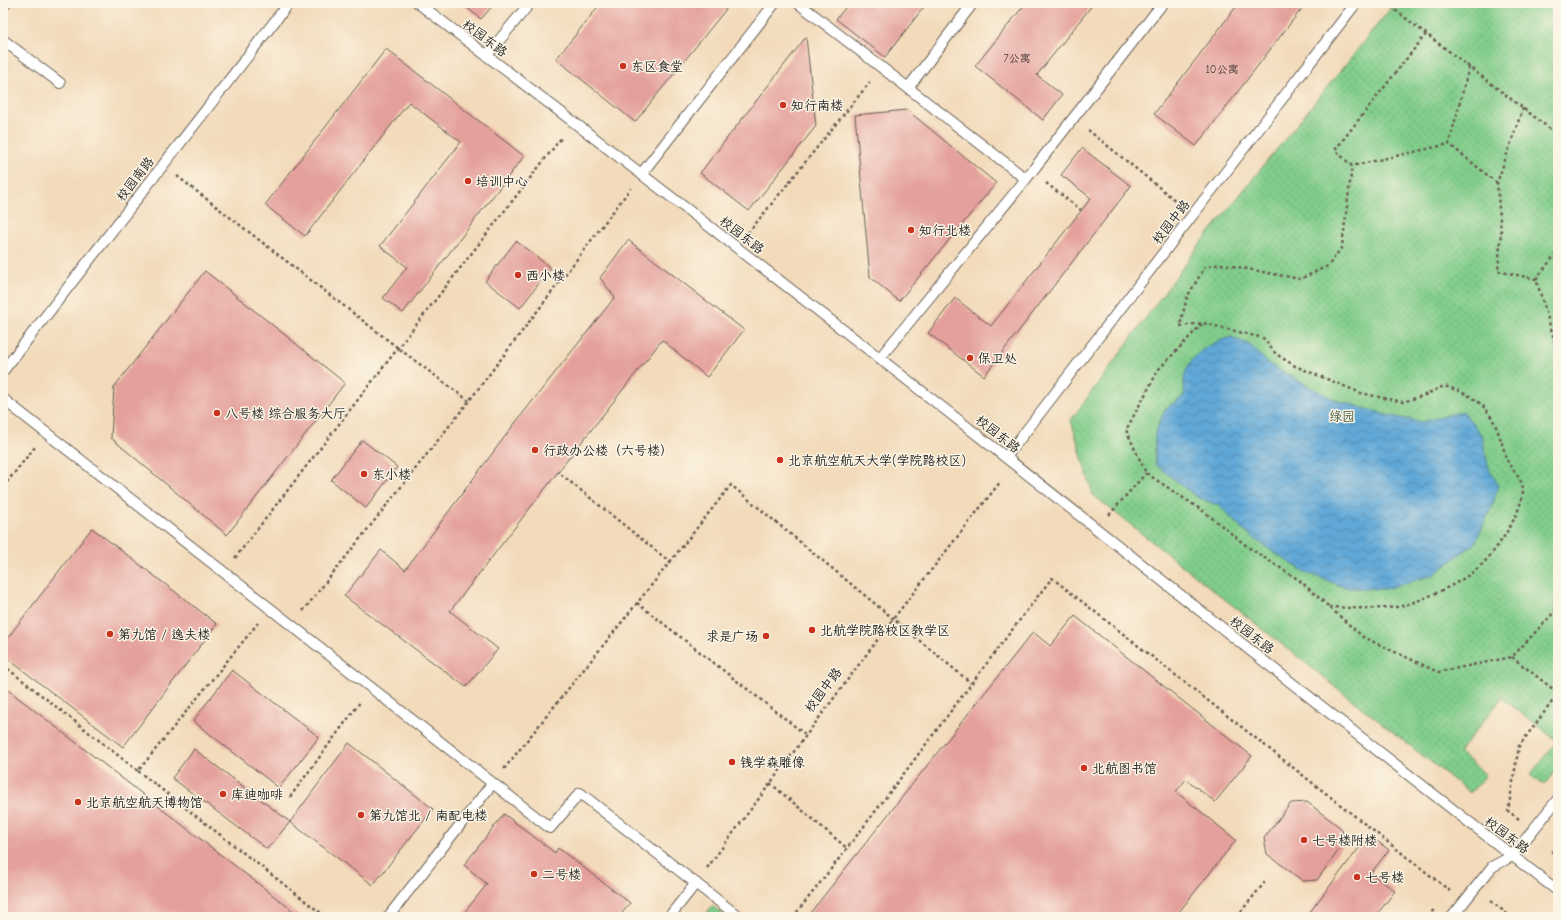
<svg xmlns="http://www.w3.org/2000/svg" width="1561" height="920" viewBox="0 0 1561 920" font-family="'Comic Neue','LXGW WenKai TC',sans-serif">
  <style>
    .grass { fill: url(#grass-dots); stroke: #4e7454 }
    .water { fill: url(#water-waves); stroke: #3e627a }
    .building { fill: #e4a09c }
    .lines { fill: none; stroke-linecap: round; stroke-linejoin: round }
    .lane-casing { stroke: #675e53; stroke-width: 12 }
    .path { stroke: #675e53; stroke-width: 2.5; stroke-dasharray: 3 3; stroke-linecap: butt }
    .lane { stroke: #fff; stroke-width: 10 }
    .poi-dot { fill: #c8321e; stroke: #fcf5e5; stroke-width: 1.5 }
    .labels { text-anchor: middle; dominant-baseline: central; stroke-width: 3; stroke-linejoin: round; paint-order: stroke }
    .number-label { font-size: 11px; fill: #4e3d3c }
    .street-label { font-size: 13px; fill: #1c1c1c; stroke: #fcf5e5 }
    .poi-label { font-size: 13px; fill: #1c1c1c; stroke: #fcf5e5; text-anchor: start }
    .park-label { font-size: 13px; fill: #3f5a43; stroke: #fcf5e5 }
  </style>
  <defs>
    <pattern id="grass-dots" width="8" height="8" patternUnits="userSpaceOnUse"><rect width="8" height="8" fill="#81cd8b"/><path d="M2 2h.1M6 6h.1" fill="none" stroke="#6faf77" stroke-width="1.8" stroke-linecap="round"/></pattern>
    <pattern id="water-waves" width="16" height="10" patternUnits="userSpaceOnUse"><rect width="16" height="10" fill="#61a8d7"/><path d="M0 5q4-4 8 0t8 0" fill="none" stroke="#4f88ae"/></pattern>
  </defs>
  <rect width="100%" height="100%" fill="#fcf5e5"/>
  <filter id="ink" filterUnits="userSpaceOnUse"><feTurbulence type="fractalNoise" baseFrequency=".025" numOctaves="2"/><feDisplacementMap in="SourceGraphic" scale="8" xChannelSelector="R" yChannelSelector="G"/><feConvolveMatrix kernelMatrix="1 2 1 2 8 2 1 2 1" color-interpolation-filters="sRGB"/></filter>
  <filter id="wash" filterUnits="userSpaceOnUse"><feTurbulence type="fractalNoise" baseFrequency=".012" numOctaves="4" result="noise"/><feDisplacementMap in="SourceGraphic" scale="16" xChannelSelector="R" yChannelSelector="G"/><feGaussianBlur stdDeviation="0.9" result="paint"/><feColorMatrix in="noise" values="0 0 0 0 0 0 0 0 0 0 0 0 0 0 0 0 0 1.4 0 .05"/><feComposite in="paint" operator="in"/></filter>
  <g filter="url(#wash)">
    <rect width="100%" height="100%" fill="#f2daba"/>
    <path class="grass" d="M1395,3H1558V767L1544,785L1530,775L1557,741L1502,698L1459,752L1486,775L1470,793L1093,495L1071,420L1197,248Z
      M712,906L726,917H704Z"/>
    <path class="water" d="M1232,337L1250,345L1270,365L1333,399L1390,416L1422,422L1463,411L1482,436L1488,466L1498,485L1493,504L1475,543L1433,575L1385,589L1347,588L1307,573L1273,552L1242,529L1220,506L1197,497L1155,464V434L1165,409L1184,396C1185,389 1183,380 1185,374C1192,352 1212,342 1232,337Z"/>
    <g id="blocks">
      <path class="building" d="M3,3H13L3,16Z
        M461,3H495L481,19Z
        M601,3H731L635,122L556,59Z
        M849,3H927L885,57L836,19Z
        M1026,3H1094L1037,75L1062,95L1043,120L975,66Z
        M1239,3H1306L1196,146L1154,114Z
        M806,37L816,126L749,211L700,173Z
        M386,49L524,156L403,313L383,298L407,267L380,246L461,142L409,102L305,236L265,205Z
        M907,110L996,183L899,301L870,277L855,115Z
        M1082,148L1131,186L984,376L928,333L955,298L991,326L1091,198L1061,175Z
        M628,240L744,330L707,377L662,340L558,472L450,611L498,649L466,687L344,596L381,550L405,570L512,427L615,297L600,278Z
        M516,241L551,268L520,308L485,281Z
        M205,271L345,383L227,535L111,438L114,387Z
        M362,440L397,467L366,508L331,480Z
        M92,528L217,624L123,747L3,655V644Z
        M1075,616L1252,756L1215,802L1186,779L1176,792L1236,840L1175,917H807L1033,632L1050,646Z
        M232,670L319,737L279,788L193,721Z
        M3,686L301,917H3Z
        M349,743L433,809L373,885L290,822L267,849L172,778L194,749L290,822Z
        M1307,802L1342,829L1344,843L1317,880L1303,881L1267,854L1264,838L1291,803Z
        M504,814L555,853L558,848L630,903L619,917H461L487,884L464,865Z
        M1369,835L1389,850L1371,873L1395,891L1375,917H1306Z
        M1558,843V858L1551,852Z"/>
    </g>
  </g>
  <g filter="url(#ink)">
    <use href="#blocks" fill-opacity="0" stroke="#675e53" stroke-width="1"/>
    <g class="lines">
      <g class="lane-casing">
        <path id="lane" d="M418,3C614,153 811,303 1004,456C1189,601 1372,748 1558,891
          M798,3L1026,179
          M3,40L60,83
          M487,55L530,3
          M908,88L973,3
          M642,173L775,3
          M879,359L1026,179L1163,3
          M3,371L289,3
          M3,399L550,828L580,793L739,917
          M1006,457L1356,3
          M388,917L492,784
          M669,917L696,883
          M1452,917L1492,867L1512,856L1558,799"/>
      </g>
      <path class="path" d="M1386,3L1558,135
        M1426,34L1335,150L1352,166L1449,144
        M1469,67L1449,144L1497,183
        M1523,108L1497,183L1501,232L1498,271L1536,279L1558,352
        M1088,130L1176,201
        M177,176L398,348L469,401
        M1046,183L1081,210
        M748,233L870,82
        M1536,279L1558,251
        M1202,324L1159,369L1126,430L1146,473L1206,513L1248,547L1299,580L1363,637L1438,672L1512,657L1558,608
        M3,487L35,447
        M1109,515L1146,473
        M235,558L562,137
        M670,562L731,485L971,683
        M637,603L806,735
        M1329,607C1348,608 1385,610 1402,606C1423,600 1456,585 1473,572C1492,559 1522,514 1523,491C1523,479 1513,471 1508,462C1506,459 1505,454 1504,450C1493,412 1483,397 1444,386L1425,395L1403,402L1361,393L1295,366L1276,354L1263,338L1203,323L1180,326L1187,297L1205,267L1221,264L1300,279L1328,266L1342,247L1352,166
        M303,611L469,401L631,188
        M1512,657L1558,693
        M3,665L138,771L258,623
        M504,769L670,562L558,472
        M138,771L326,917
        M770,783L848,849
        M290,797L361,701
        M1519,819L1508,811L1519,746L1558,694
        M707,868L893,619L1001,481
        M1491,901L1511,917
        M793,917C882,806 965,690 1052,578L1450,891
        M1238,917V915L1265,882
        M1428,917L1435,908"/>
      <use href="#lane" class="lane"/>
    </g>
  </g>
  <g class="poi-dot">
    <circle cx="623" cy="66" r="4"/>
    <circle cx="783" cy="105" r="4"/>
    <circle cx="468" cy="181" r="4"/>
    <circle cx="911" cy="230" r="4"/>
    <circle cx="518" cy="275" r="4"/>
    <circle cx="970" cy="358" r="4"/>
    <circle cx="217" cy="413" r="4"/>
    <circle cx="535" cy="450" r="4"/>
    <circle cx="780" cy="460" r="4"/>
    <circle cx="364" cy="474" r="4"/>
    <circle cx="812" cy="630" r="4"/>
    <circle cx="110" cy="634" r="4"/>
    <circle cx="766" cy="636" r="4"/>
    <circle cx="732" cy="762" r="4"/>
    <circle cx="1084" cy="768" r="4"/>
    <circle cx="223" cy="794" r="4"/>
    <circle cx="78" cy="802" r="4"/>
    <circle cx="361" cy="815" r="4"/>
    <circle cx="1304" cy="840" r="4"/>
    <circle cx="534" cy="874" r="4"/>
    <circle cx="1357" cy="877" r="4"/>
  </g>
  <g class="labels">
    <g class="number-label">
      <text x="1017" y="58">7公寓</text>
      <text x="1222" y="69">10公寓</text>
    </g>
    <g class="street-label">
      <text transform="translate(485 38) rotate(37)">校园东路</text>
      <text transform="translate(135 179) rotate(-52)">校园南路</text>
      <text transform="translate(1171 222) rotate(-52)">校园中路</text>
      <text transform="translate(742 235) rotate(38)">校园东路</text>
      <text transform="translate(998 434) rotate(38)">校园东路</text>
      <text transform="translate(1252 635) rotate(38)">校园东路</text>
      <text transform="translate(823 690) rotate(-53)">校园中路</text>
      <text transform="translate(1507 835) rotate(37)">校园东路</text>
    </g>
    <g class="poi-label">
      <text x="631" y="66">东区食堂</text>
      <text x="791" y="105">知行南楼</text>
      <text x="476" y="181">培训中心</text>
      <text x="919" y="230">知行北楼</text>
      <text x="526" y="275">西小楼</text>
      <text x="978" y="358">保卫处</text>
      <text x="225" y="413">八号楼 综合服务大厅</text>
      <text x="543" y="450">行政办公楼（六号楼）</text>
      <text x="788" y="460">北京航空航天大学(学院路校区)</text>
      <text x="372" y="474">东小楼</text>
      <text x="820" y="630">北航学院路校区教学区</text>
      <text x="118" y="634">第九馆 / 逸夫楼</text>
      <text x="758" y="636" text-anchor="end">求是广场</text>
      <text x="740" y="762">钱学森雕像</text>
      <text x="1092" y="768">北航图书馆</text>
      <text x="231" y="794">库迪咖啡</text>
      <text x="86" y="802">北京航空航天博物馆</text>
      <text x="369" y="815">第九馆北 / 南配电楼</text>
      <text x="1312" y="840">七号楼附楼</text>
      <text x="542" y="874">二号楼</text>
      <text x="1365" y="877">七号楼</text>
    </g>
    <g class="park-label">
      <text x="1342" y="416">绿园</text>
    </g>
  </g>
  <rect width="1561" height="920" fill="none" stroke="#fcf5e5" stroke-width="16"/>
</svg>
